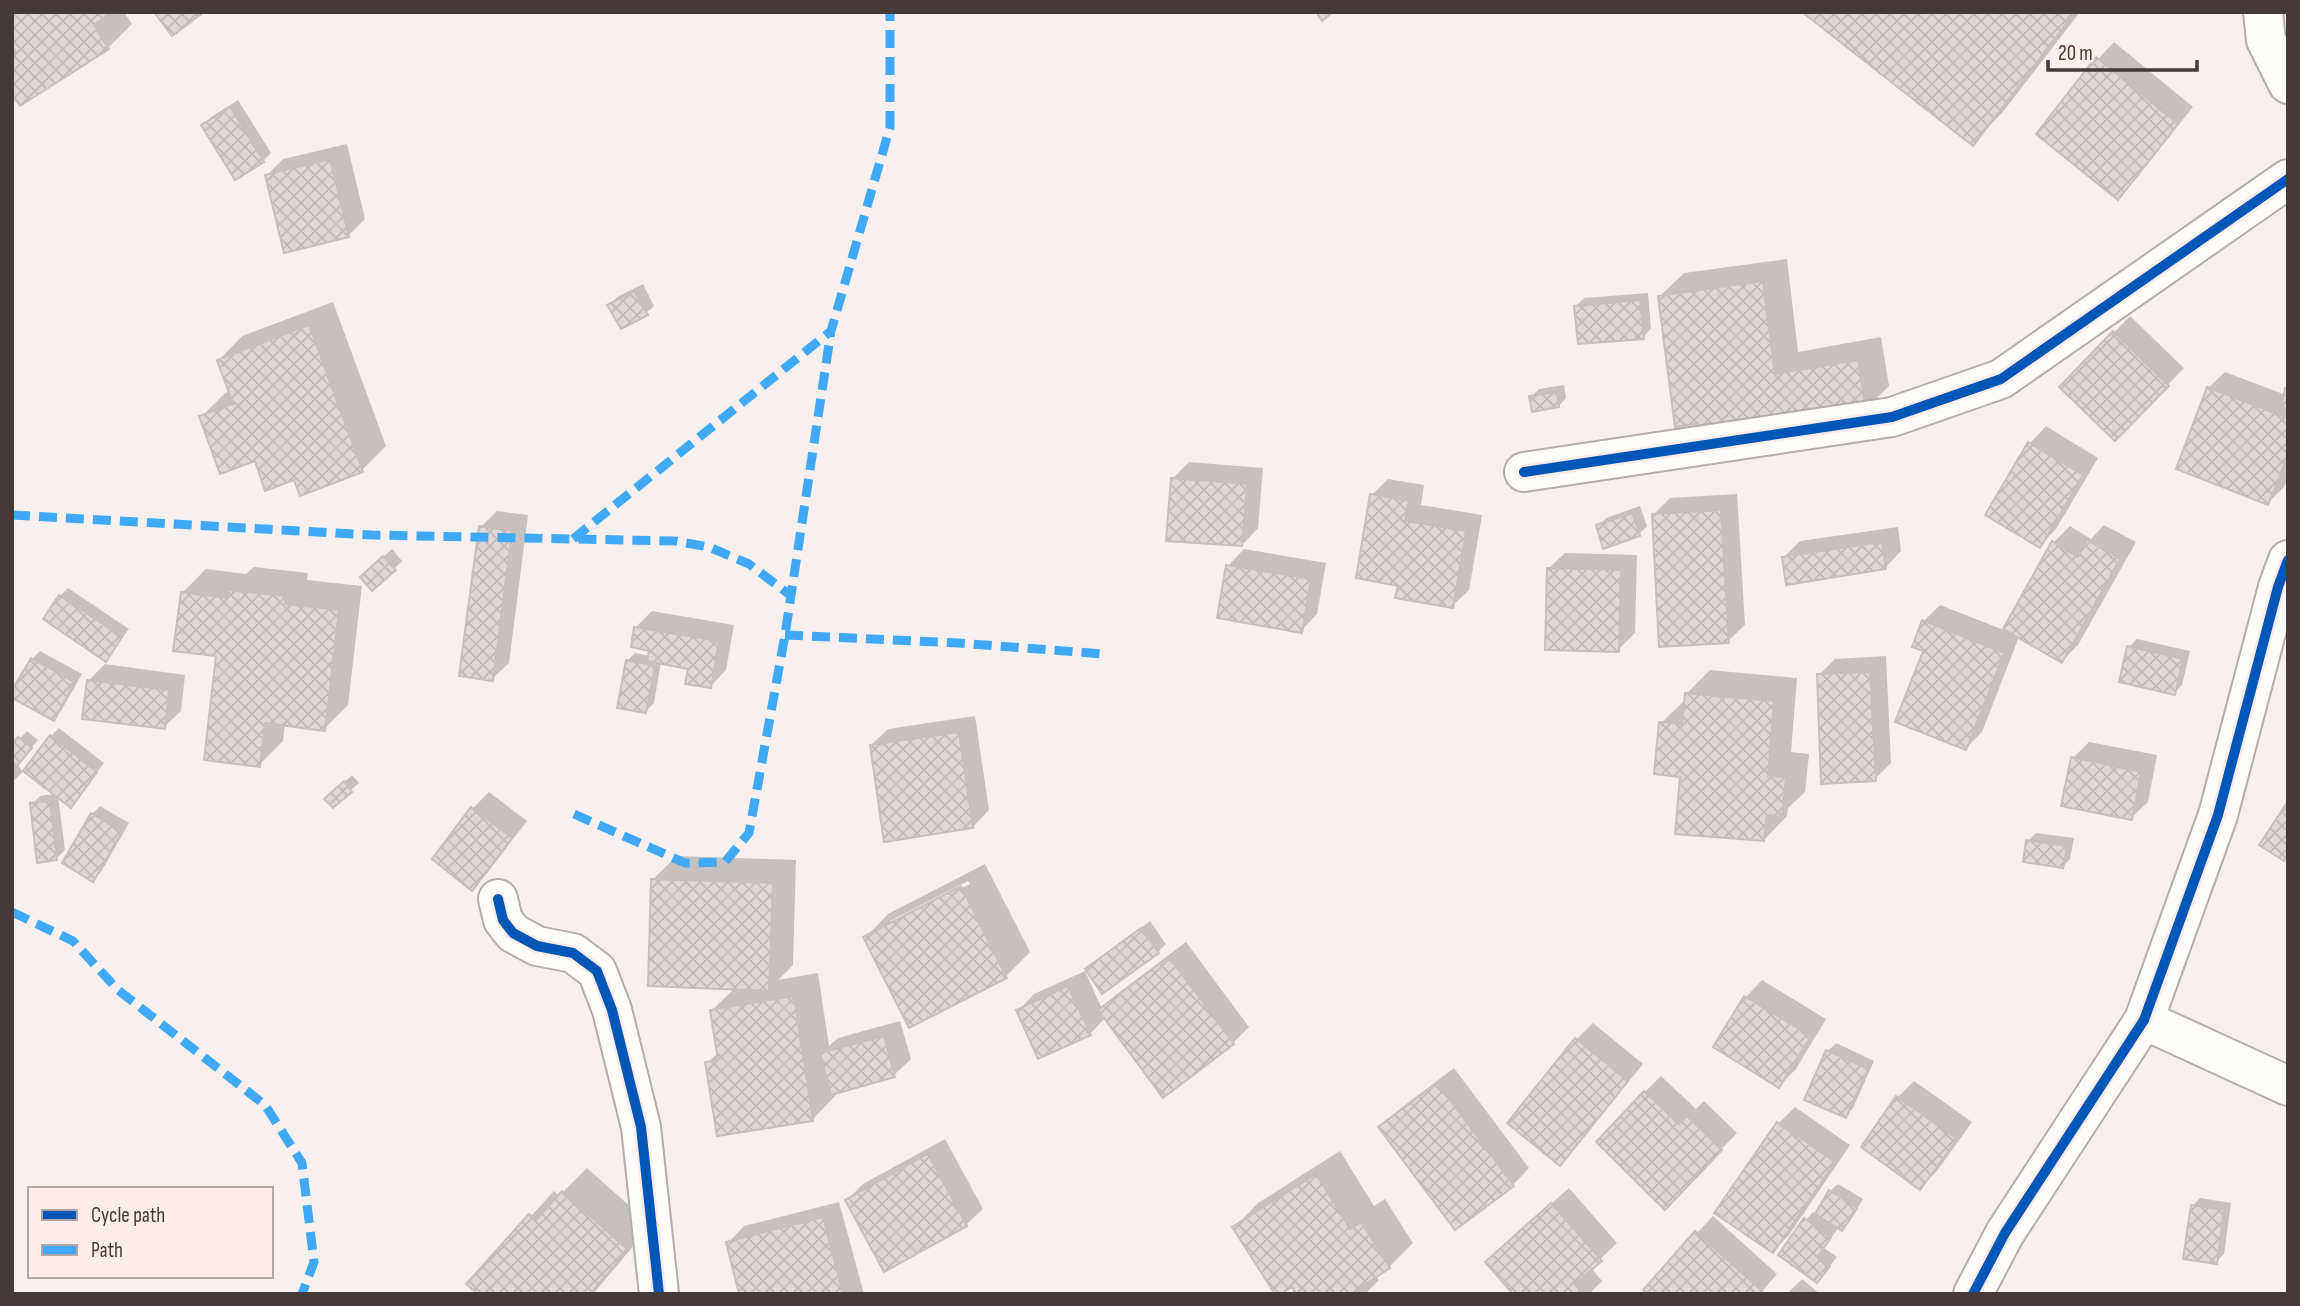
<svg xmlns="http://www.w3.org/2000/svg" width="2300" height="1306" viewBox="0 0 2300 1306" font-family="'Sofia Sans Condensed',sans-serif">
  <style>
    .shadow { fill: #0003; fill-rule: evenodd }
    .building { fill: url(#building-cross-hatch); stroke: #c6bfbd; stroke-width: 2 }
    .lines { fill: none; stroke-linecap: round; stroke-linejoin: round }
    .minor-casing { stroke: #b4adab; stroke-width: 42 }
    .minor { stroke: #fefdfc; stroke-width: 38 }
    .quiet { stroke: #3fa9f5; stroke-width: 9; stroke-dasharray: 18 9; stroke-linecap: butt }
    .cycleway-casing { stroke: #fdece9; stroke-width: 15 }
    .cycleway { stroke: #0057b8; stroke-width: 10 }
  </style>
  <defs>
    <pattern id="building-cross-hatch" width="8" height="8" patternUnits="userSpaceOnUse" patternTransform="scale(1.75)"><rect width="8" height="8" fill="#dfd7d7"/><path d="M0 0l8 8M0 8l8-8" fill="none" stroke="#c1b9b9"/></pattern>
  </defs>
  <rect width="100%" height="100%" fill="#f8f0ee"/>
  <path class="shadow" d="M12,12H124L132,24L108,48L12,92V50L15,47Z
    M1805,12H2080L2002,113L1972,143Z
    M2114,42L2193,107L2134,181L2118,198L2098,59Z
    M238,100L271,153L263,161L203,125L211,117Z
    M347,144L365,219L348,236L267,175L283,159Z
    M1787,259L1798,352L1881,337L1889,386L1865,410L1700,439L1660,296L1684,273Z
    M643,284L654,306L646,313L610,305L617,297Z
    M1648,293L1651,329L1643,337L1576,306L1584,298Z
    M333,302L386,446L362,470L295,478L256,458L201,417L225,393L230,391L219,360L242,336Z
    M2130,316L2184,368L2115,439L2062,387Z
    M2225,372L2286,395L2288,388V478L2284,487L2268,503L2208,388Z
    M1564,385L1566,398L1559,406L1531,397L1539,389Z
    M2046,426L2098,458L2056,529L2040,546L1987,515L2030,443Z
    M1189,462L1263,468L1258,528L1242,545L1172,479Z
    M1388,479L1424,485L1421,505L1482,515L1469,590L1452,606L1400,584L1372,495Z
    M1737,494L1745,625L1728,641L1653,515L1670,498Z
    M1640,506L1647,526L1639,534L1598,526L1606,518Z
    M497,511L528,515L509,663L492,679L481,527Z
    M2104,525L2136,542L2078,645L2062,661L2019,637L1982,732L1966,748L1925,650L1924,621L1940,605L2004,630L2054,542L2070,526L2091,539Z
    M1898,527L1901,551L1885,568L1784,557L1800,541Z
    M392,549L402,561L394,569H370Z
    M1244,549L1326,563L1317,614L1301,631L1228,566Z
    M1565,553L1637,555L1635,633L1618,650L1548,569Z
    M254,567L308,573L307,580L362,586L348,705L324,729L285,724L283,741L259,765L218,655L182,593L206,569L246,574Z
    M68,588L129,629L106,659L60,596Z
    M652,611L734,625L726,670L710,687L690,667L661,662L654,703L646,711L627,661L635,653L650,656L651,649L635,628Z
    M2137,639L2190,651L2182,685L2174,693L2129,647Z
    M40,651L82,674L61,711L53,719L32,659Z
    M1886,656L1891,763L1875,779L1819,675L1835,659Z
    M105,664L185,675L181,711L164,727L89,680Z
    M1710,670L1797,678L1791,752L1809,754L1805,792L1788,808L1787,816L1764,840L1682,776L1661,723L1686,699V694Z
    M975,716L989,810L973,827L871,745L888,729Z
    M59,728L104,763L78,798L58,796L65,850L57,858L32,804L40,796L55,794L51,736Z
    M27,731L38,740L17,764L23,772L12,782V747Z
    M2089,742L2157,755L2148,802L2131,818L2073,758Z
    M352,775L359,783L351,790L335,791Z
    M489,792L527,821L488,872L472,888L434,858L473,808Z
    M100,806L129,823L101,872L93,879L92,814Z
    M2036,833L2074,838L2070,859L2062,867L2028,841Z
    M677,856L796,860L793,965L778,980L818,973L829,1046L838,1038L900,1021L911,1059L894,1075L836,1092V1095L813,1119L707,1063L719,1052L712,1010L735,988L653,879Z
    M985,864L1030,952L1006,976L910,1025L865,938L888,914ZM968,881L970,884L890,925V921Z
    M1150,921L1166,944L1158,952L1087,969Z
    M1186,942L1249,1027L1233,1043L1106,1017L1090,1034L1018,1011L1034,994L1085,971L1102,1009L1117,994Z
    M1762,980L1826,1019L1796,1069L1779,1086L1715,1046L1746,997Z
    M1593,1023L1643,1064L1576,1147L1560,1163L1509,1122L1577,1039Z
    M1836,1043L1874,1061L1853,1108L1845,1116L1828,1051Z
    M1454,1068L1529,1168L1513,1185L1381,1127L1397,1111Z
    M1661,1076L1696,1109L1704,1101L1737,1133L1681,1191L1645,1092Z
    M1914,1081L1972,1122L1937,1171L1920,1188L1863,1147L1898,1097Z
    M1795,1107L1850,1145L1789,1235L1773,1251L1778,1124Z
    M945,1139L983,1209L966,1225L847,1200L863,1184Z
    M1340,1151L1374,1206L1385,1199L1413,1243L1389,1267L1376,1276L1379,1280L1365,1294H1299L1293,1284L1235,1227L1258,1203Z
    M587,1168L651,1225L593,1294H480L469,1284L554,1191L559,1196Z
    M1838,1184L1863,1199L1850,1221L1842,1229L1839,1227L1824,1248L1837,1257L1817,1281L1806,1220L1813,1212L1817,1214L1830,1191Z
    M1569,1188L1617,1243L1591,1268L1602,1281L1589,1294H1516L1504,1245Z
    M2200,1198L2231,1203L2224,1254L2216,1262L2192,1206Z
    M839,1202L864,1294H741L728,1243L744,1226Z
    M1713,1216L1777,1274L1760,1294L1697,1233Z
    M1802,1279L1820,1294H1787Z"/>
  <path class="building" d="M12,12H111L94,25L109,49L20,106L12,95V54L16,52L12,46Z
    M154,12H204L172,36Z
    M1316,12H1333L1322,21Z
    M1802,12H2075L1973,146Z
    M2096,57L2178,124L2118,200L2036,134Z
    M230,107L264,162L235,180L201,125Z
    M330,159L349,237L284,253L265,175Z
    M1763,281L1775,374L1858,360L1866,411L1698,441L1695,424L1675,427L1658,296Z
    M634,291L648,315L621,329L607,305Z
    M1640,300L1644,339L1578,344L1574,306Z
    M309,325L363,472L300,496L294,480L265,491L255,461L220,474L199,416L233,404L217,360Z
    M2113,331L2169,386L2115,441L2059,387Z
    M2207,387L2288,418V455L2268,505L2176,469Z
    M2285,388H2288V410L2281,409Z
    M1557,392L1559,407L1532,412L1529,396Z
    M2028,442L2083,475L2040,548L1985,515Z
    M1171,478L1247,484L1242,546L1166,541Z
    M1370,494L1409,501L1405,521L1466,531L1453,608L1395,598L1398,586L1356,578Z
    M1721,510L1729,643L1659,647L1652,514Z
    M1632,513L1640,536L1603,549L1596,525Z
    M479,526L512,531L493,681L459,676Z
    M2087,540L2120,559L2062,663L2003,629L2052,541L2078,557Z
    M1882,542L1886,569L1786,585L1782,557Z
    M383,556L396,570L372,591L360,577Z
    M1226,565L1311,579L1302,633L1217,618Z
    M1547,568L1621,570L1619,652L1545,650Z
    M228,590L286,596L285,604L339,610L325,731L265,723L260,767L204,760L216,656L173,651L181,592L227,598Z
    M59,595L122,637L106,662L43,619Z
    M1922,620L2004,653L1966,750L1895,722L1923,651L1912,647Z
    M634,627L719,641L711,688L685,684L688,669L647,661L649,651L631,647Z
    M2127,646L2183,659L2175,695L2119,682Z
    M31,658L75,682L54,721L12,698V690Z
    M626,660L655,666L646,713L617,708Z
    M1870,672L1876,781L1821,784L1817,674Z
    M87,680L169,690L165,729L82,719Z
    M1685,693L1774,701L1768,776L1786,777L1782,817L1767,815L1764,841L1675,834L1680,777L1654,774L1659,722L1682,724Z
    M959,732L973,828L884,842L870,745Z
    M50,735L97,772L71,808L23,771Z
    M18,737L32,748L17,766L12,762V745Z
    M2071,757L2141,772L2132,820L2061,806Z
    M344,781L352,792L333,808L324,799Z
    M50,801L57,860L37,863L30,803Z
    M2288,801V856L2284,861L2259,845Z
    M471,807L512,838L472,891L432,859Z
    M91,813L122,832L93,882L62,863Z
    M2026,840L2067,846L2063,868L2023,862Z
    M651,879L773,883L769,991L648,986Z
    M961,886L1007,978L909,1028L863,937Z
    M1141,928L1159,953L1102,994L1085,969Z
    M1169,957L1234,1044L1163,1098L1098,1010Z
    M1068,986L1091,1035L1038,1059L1016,1010Z
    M794,996L813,1121L717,1136L705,1062L718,1060L710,1010Z
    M1744,996L1811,1036L1779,1088L1713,1047Z
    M884,1036L895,1077L831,1095L820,1053Z
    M1575,1038L1628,1081L1560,1166L1507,1123Z
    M1826,1050L1868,1069L1846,1118L1804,1100Z
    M1437,1083L1514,1186L1455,1230L1378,1127Z
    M1644,1091L1679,1124L1687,1116L1722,1150L1665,1210L1596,1142Z
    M1896,1096L1957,1139L1920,1190L1861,1147Z
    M1777,1122L1835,1162L1773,1253L1714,1213Z
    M928,1154L967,1226L884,1272L845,1200Z
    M1316,1174L1350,1229L1361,1222L1390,1268L1351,1294H1296L1292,1287L1281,1294H1275L1232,1227Z
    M1829,1190L1857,1208L1842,1231L1815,1214Z
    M562,1191L628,1250L590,1294H478L466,1284L529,1214L536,1220Z
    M1551,1203L1602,1261L1575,1284L1583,1294H1513L1485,1262Z
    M2191,1205L2224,1210L2217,1264L2183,1259Z
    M823,1217L843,1294H739L726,1242Z
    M1804,1218L1831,1238L1817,1257L1830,1266L1817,1283L1778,1255Z
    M1695,1231L1762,1291L1760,1294H1647L1643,1290Z"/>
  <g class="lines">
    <g class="minor-casing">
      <path id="minor" d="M2263,12L2266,40L2288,84
        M1524,472L1892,417L2001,379L2288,179
        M498,899L503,920L513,933L537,946L573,953L597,971L612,1010L641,1127L659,1294
        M2144,1020L2288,1086
        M1973,1294L2005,1233L2144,1020L2218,815L2278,587L2288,560"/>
    </g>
    <use href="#minor" class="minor"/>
    <path class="quiet" d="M12,515L372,535L675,541L709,547L749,564L790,595
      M573,539L831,331
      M785,635L958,643L1104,654
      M574,814L685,863L725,862L749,833L785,635L831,331L890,127V12
      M12,912L73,941L118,990L265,1105L302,1163L314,1262L302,1294"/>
    <g class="cycleway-casing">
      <path id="cycleway" d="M1524,472L1892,417L2001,379L2288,179
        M498,899L503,920L513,933L537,946L573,953L597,971L612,1010L641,1127L659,1294
        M1973,1294L2005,1233L2144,1020L2218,815L2278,587L2288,560"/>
    </g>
    <use href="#cycleway" class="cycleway"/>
  </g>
  <rect width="2300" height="1306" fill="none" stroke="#433a39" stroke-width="28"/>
  <rect x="28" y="1187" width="245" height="91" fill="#fdece9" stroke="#b3a5a3" stroke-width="2"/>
  <rect x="42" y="1210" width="35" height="10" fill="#0057b8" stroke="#b3a5a3" stroke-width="2"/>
  <text x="91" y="1222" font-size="21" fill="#433a39">Cycle path</text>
  <rect x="42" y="1245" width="35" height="10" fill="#3fa9f5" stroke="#b3a5a3" stroke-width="2"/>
  <text x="91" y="1257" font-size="21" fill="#433a39">Path</text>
  <path d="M2048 60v10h149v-10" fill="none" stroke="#433a39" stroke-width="3.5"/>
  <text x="2058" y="60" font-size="21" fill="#433a39" stroke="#fdece9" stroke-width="5" paint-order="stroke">20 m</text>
</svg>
